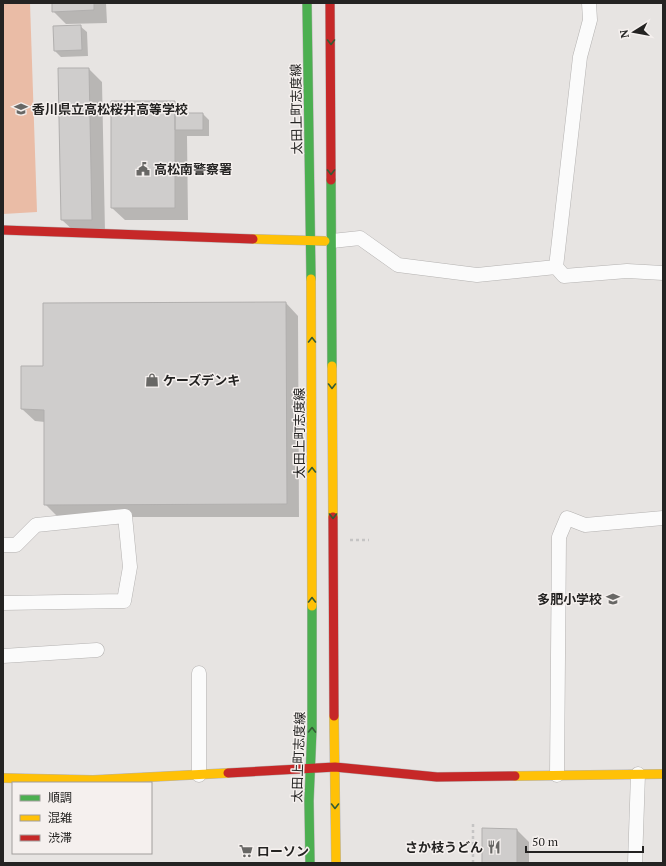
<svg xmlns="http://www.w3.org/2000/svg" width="666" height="866" viewBox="0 0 666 866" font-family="'PT Serif','Noto Sans JP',serif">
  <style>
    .green { fill: #eabca6 }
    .shadow { fill: #0003 }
    .building { fill: #cfcdcc; stroke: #b1afae }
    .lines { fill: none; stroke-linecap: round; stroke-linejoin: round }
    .street-casing { stroke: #b4b2b1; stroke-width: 15 }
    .fast-casing { stroke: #b4b2b1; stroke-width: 10 }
    .slow-casing { stroke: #b4b2b1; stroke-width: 10 }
    .jam-casing { stroke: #b4b2b1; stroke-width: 10 }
    .path { stroke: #c5c4c4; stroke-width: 2.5; stroke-dasharray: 3 3; stroke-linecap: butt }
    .street { stroke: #fbfbfb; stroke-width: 14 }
    .fast { stroke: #4caf50; stroke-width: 9 }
    .slow { stroke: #ffc107; stroke-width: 9 }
    .jam { stroke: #c62828; stroke-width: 9 }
    .oneway { stroke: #345b34 }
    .labels { text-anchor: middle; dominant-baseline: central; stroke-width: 3; stroke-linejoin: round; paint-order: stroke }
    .poi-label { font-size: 13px; font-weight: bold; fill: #242322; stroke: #f5f0ee; text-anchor: start }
    .street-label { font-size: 13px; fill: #242322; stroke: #f5f0ee }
  </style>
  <rect width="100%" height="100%" fill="#e7e4e2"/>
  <path class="green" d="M3,3H30L37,212L3,214Z"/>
  <path class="shadow" d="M53,3H106L107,23L66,24L53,11Z
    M80,26L87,32L88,56L61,57L55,51L54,27Z
    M59,69H89L102,82L105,232H75L62,220Z
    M175,102L187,114H203L209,120V136H187L188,220H125L112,208Z
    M286,303L298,316L299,517H58L45,504V422L35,421L22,409L44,368Z
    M517,830L529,842V863H483Z"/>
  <path class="building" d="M52,3H94V10L52,12Z
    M81,25L82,50L54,51L53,26Z
    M58,68H89L92,220H61Z
    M111,101H175V208H111Z
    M175,113H203V130H175Z
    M286,302L287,504L44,505V410L21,409V366H43V303Z
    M482,828L517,829V863H482Z"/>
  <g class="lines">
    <g class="street-casing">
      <path id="street" d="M332,241L360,238L398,265L477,275L556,267L564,276L627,271L663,273
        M556,267L580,57L590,20L589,3
        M3,545H16L36,525L125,516L130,567L124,601L3,603
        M3,656L97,650
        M199,673V775
        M557,775L559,537L567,518L585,525L663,518
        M635,863L638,774"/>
    </g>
    <g class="fast-casing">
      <path id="fast" d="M307,3L311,279
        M331,180L332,366
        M310,863L309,801L312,729V606"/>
    </g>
    <g class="slow-casing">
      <path id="slow" d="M253,239L325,241
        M311,279L312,606
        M332,366L333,517
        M334,716L336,863
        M515,776L663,774
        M3,778L93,780L228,773"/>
    </g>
    <g class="jam-casing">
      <path id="jam" d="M330,3L331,180
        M3,230L253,239
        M333,517L334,716
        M228,773L335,767L437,777L515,776"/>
    </g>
    <path class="path" d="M350,540H369
      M473,863V823"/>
    <use href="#street" class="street"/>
    <use href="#fast" class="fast"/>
    <use href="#slow" class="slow"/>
    <use href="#jam" class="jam"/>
  </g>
  <defs><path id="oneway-chevron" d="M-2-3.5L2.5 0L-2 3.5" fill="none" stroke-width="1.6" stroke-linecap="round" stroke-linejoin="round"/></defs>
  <g class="oneway">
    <use href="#oneway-chevron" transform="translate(331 42) rotate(90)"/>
    <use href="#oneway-chevron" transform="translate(331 172) rotate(90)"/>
    <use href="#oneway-chevron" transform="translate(312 340) rotate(-90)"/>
    <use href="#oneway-chevron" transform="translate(332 386) rotate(90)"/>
    <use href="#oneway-chevron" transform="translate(312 470) rotate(-90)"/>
    <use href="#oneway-chevron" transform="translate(333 516) rotate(90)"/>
    <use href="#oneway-chevron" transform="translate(312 600) rotate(-90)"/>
    <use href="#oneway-chevron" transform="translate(312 730) rotate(-89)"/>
    <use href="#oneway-chevron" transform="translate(335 806) rotate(90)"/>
  </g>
  <defs>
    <g id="school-bare" transform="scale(1.08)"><path d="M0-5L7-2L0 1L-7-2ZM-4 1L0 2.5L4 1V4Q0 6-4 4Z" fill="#686765" stroke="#f5f0ee" stroke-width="2.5" paint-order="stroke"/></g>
    <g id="civic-bare" transform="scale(1.08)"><path d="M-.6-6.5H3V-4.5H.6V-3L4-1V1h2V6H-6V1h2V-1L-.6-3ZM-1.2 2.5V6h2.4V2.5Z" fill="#686765" stroke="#f5f0ee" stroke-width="2.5" paint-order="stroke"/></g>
    <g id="shop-bare" transform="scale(1.08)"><path d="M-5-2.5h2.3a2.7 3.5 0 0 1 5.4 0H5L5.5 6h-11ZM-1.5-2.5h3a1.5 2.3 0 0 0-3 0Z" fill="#686765" stroke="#f5f0ee" stroke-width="2.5" paint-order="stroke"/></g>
    <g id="restaurant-bare" transform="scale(1.08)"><path d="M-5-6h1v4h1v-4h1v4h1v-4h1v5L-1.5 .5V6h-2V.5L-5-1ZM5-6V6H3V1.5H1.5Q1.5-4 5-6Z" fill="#686765" stroke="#f5f0ee" stroke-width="2.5" paint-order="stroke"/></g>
    <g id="supermarket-bare" transform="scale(1.08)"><path d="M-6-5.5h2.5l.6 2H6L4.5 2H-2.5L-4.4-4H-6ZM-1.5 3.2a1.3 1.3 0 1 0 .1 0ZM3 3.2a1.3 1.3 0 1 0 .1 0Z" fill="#686765" stroke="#f5f0ee" stroke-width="2.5" paint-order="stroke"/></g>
  </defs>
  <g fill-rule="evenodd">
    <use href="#school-bare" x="21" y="109"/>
    <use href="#civic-bare" x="143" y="169"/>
    <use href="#shop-bare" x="152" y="380"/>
    <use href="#school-bare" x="613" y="599"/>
    <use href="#restaurant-bare" x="494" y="847"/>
    <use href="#supermarket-bare" x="246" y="851"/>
  </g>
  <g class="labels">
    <g class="poi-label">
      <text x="32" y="109">香川県立高松桜井高等学校</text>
      <text x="154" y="169">高松南警察署</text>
      <text x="163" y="380">ケーズデンキ</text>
      <text x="602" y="599" text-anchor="end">多肥小学校</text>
      <text x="483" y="847" text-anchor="end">さか枝うどん</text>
      <text x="257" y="851">ローソン</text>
    </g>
    <g class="street-label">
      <text transform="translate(296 109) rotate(-91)">太田上町志度線</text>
      <text transform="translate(299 433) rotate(-90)">太田上町志度線</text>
      <text transform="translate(298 757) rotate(-88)">太田上町志度線</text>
    </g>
  </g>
  <rect width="666" height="866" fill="none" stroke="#242322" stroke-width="8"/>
  <rect x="12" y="782" width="140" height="72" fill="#f5f0ee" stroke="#a19e9c"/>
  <rect x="20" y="795" width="20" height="6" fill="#4caf50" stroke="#a19e9c"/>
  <text x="48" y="802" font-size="12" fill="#242322">順調</text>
  <rect x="20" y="815" width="20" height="6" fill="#ffc107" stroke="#a19e9c"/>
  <text x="48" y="822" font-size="12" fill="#242322">混雑</text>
  <rect x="20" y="835" width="20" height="6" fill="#c62828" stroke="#a19e9c"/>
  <text x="48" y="842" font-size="12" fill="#242322">渋滞</text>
  <g transform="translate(634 32) rotate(259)" stroke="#f5f0ee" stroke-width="3" paint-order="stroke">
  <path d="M0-3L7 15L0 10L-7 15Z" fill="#242322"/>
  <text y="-6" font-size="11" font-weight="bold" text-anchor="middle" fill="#242322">N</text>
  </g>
  <path d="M526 846v6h117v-6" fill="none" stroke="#242322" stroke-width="2"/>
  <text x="532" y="846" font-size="12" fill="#242322" stroke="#f5f0ee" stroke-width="3" paint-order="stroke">50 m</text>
</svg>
